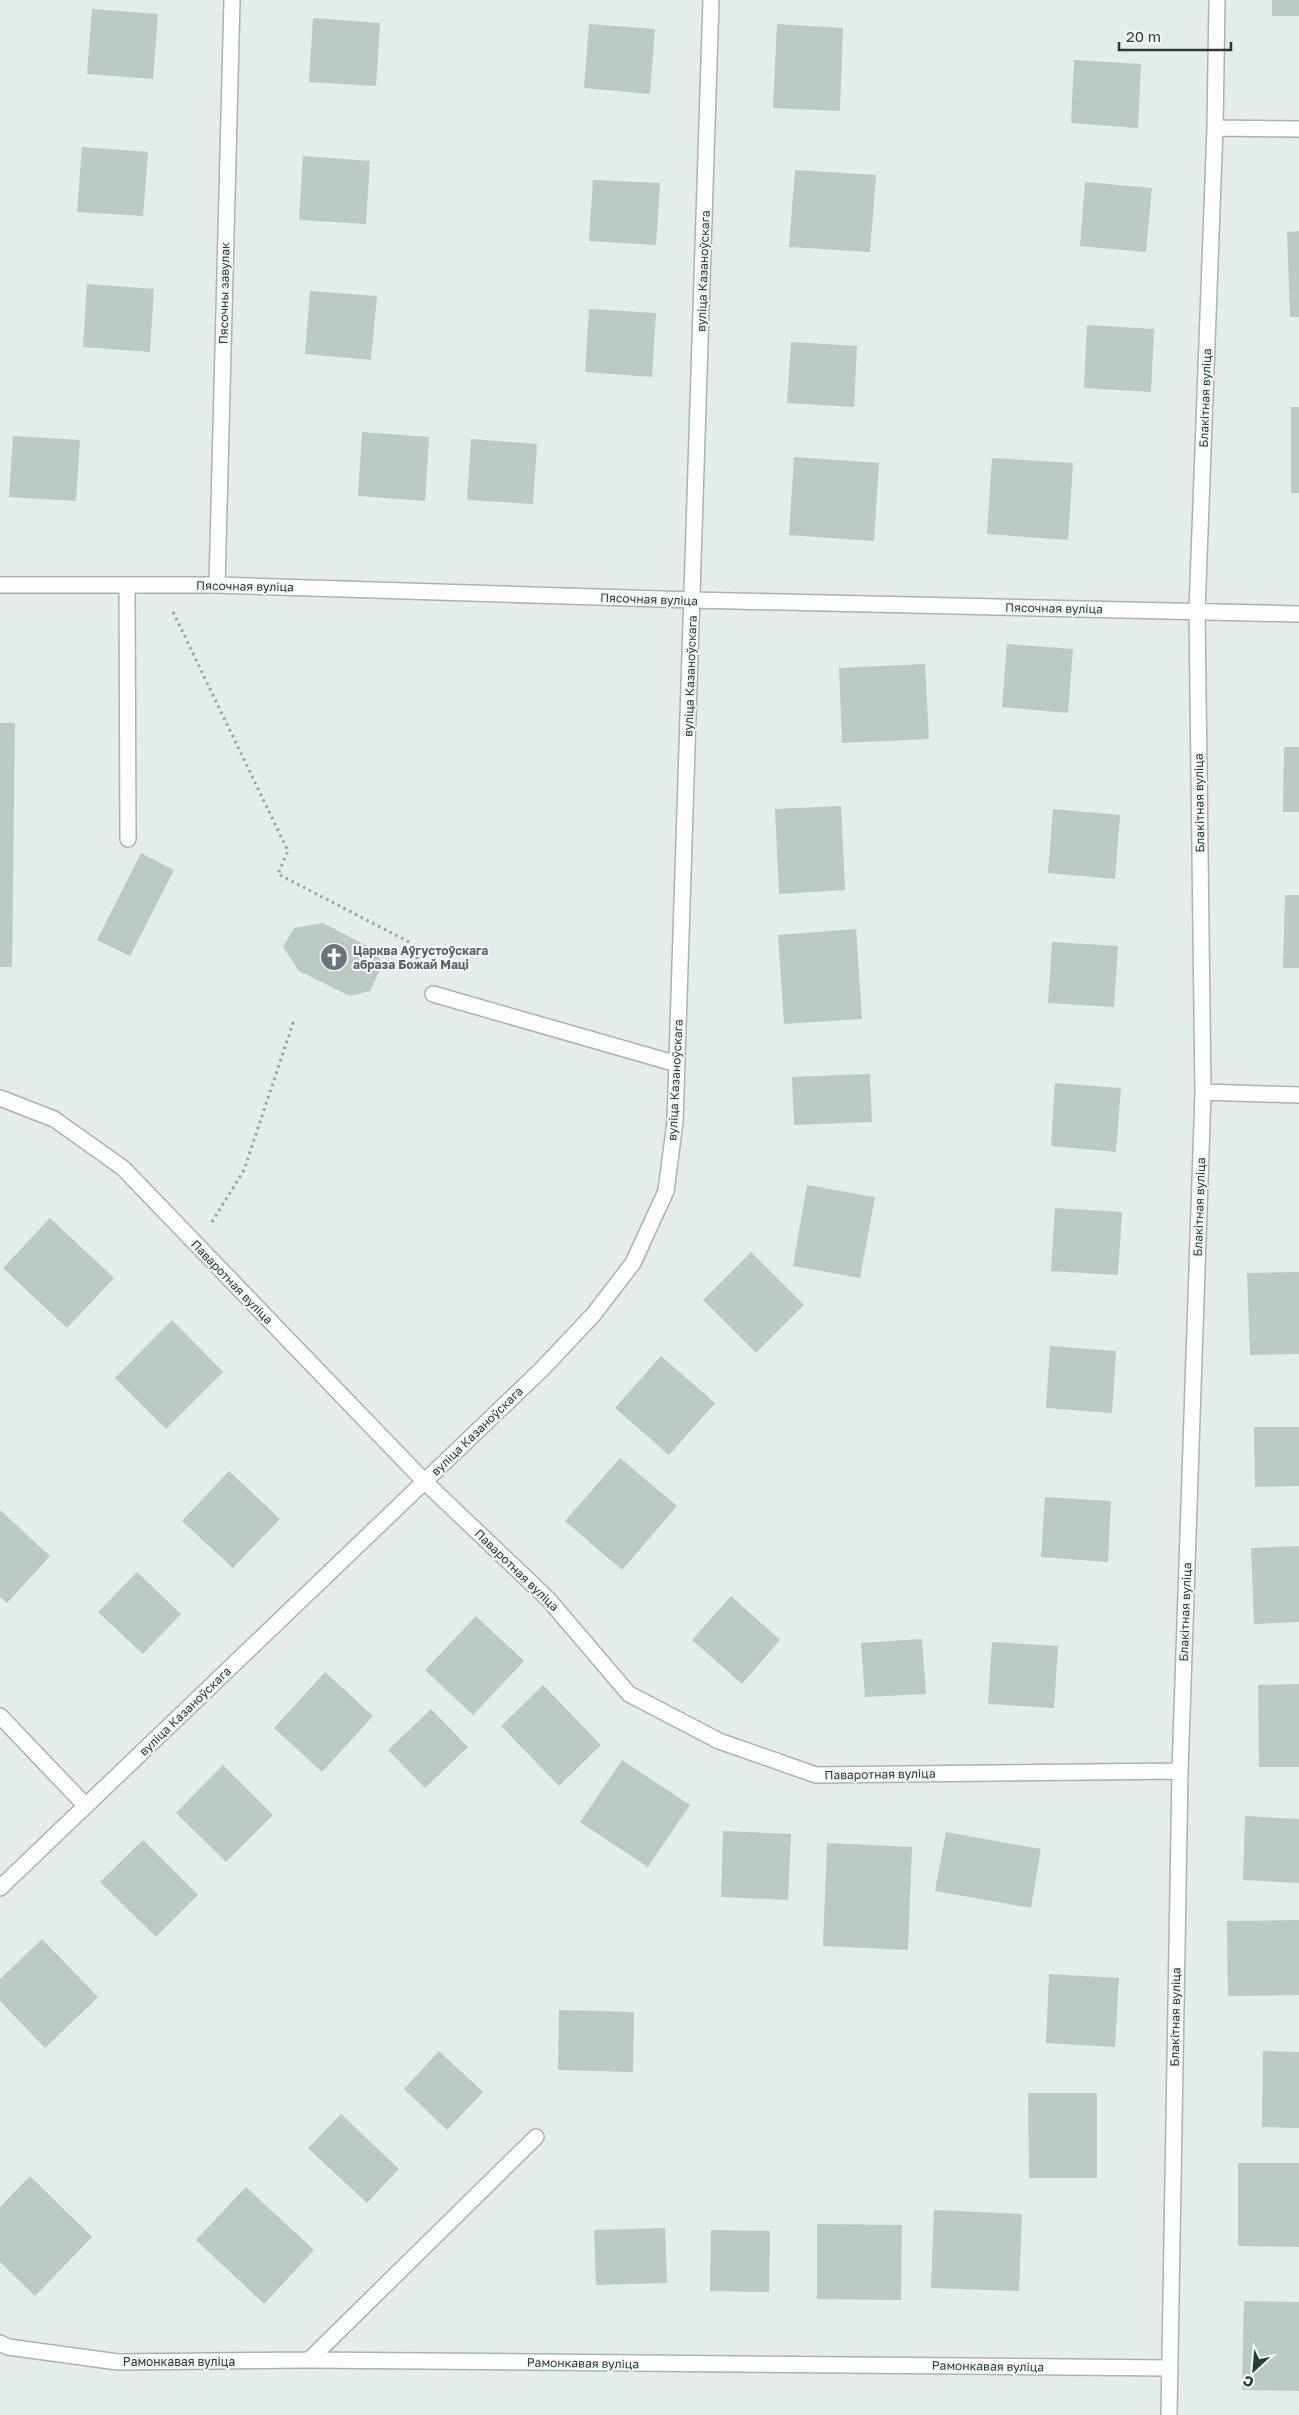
<svg xmlns="http://www.w3.org/2000/svg" width="1299" height="2415" viewBox="0 0 1299 2415" font-family="'Golos Text',sans-serif">
  <style>
    .building { fill: #bbcac5 }
    .lines { fill: none; stroke-linecap: round; stroke-linejoin: round }
    .minor-casing { stroke: #a6b5b0; stroke-width: 18 }
    .path { stroke: #84b0a3; stroke-width: 3; stroke-dasharray: 2.5 4; stroke-linecap: butt }
    .minor { stroke: #fff; stroke-width: 15 }
    .labels { text-anchor: middle; dominant-baseline: central; stroke-width: 4; stroke-linejoin: round; paint-order: stroke }
    .street-label { font-size: 12px; fill: #233e37; stroke: #f4f9f6 }
    .worship-label { font-size: 12px; font-weight: bold; fill: #5b616d; stroke: #f4f9f6; text-anchor: start }
  </style>
  <rect width="100%" height="100%" fill="#e3ede9"/>
  <path class="building" d="M1272,0H1299V16H1272Z
    M92,9L158,14L153,79L87,74Z
    M313,18L380,23L376,86L309,82Z
    M589,24L655,29L650,94L584,88Z
    M777,24L843,28L840,111L773,108Z
    M1074,60L1141,64L1138,128L1071,123Z
    M82,147L148,152L143,216L77,212Z
    M303,156L370,161L366,224L299,220Z
    M795,170L876,175L870,252L789,247Z
    M593,180L660,183L656,245L589,241Z
    M1085,182L1152,188L1146,252L1080,246Z
    M1299,231V317H1290L1287,232Z
    M87,284L154,289L150,352L83,347Z
    M310,291L377,296L371,360L305,354Z
    M589,309L656,313L652,377L585,372Z
    M1087,325L1154,329L1151,392L1084,388Z
    M791,342L857,346L854,407L787,403Z
    M1291,407H1299V493H1291Z
    M362,432L429,437L425,501L358,496Z
    M13,436L80,440L76,501L9,497Z
    M471,439L537,444L533,504L467,500Z
    M794,457L879,463L874,541L789,535Z
    M992,458L1073,463L1068,540L987,534Z
    M1007,644L1073,649L1068,713L1002,707Z
    M925,664L929,739L842,743L839,668Z
    M0,723H15L12,967H0Z
    M1284,747H1299V812H1283Z
    M841,806L845,890L779,894L775,809Z
    M1053,809L1120,815L1115,879L1048,873Z
    M141,853L174,870L130,956L97,940Z
    M1285,895H1299V968H1283Z
    M323,923L373,949L383,964L370,991L350,996L299,971L283,947L294,928Z
    M856,929L862,1019L784,1024L778,935Z
    M1052,942L1118,946L1114,1007L1048,1003Z
    M870,1074L872,1122L794,1125L792,1077Z
    M1055,1083L1121,1088L1116,1152L1051,1146Z
    M807,1185L875,1197L860,1278L793,1266Z
    M1055,1208L1122,1212L1118,1275L1051,1271Z
    M50,1218L114,1278L67,1328L3,1268Z
    M751,1252L804,1305L756,1353L703,1300Z
    M1299,1272V1354L1250,1355L1247,1273Z
    M172,1320L223,1372L166,1429L115,1378Z
    M1050,1346L1116,1351L1112,1413L1046,1408Z
    M661,1356L715,1403L669,1455L615,1408Z
    M1254,1427H1299V1486L1255,1487Z
    M620,1458L677,1506L622,1570L565,1521Z
    M229,1471L280,1519L233,1568L182,1521Z
    M1045,1497L1111,1501L1108,1562L1041,1557Z
    M0,1510L50,1556L7,1603L0,1597Z
    M1299,1546V1622L1254,1624L1251,1548Z
    M137,1572L181,1614L143,1654L98,1612Z
    M731,1596L780,1640L742,1684L692,1640Z
    M476,1616L524,1661L473,1715L425,1670Z
    M922,1639L926,1694L865,1697L861,1643Z
    M992,1642L1058,1646L1054,1708L988,1704Z
    M325,1672L373,1716L322,1772L274,1728Z
    M1299,1684V1767H1259L1258,1685Z
    M543,1685L601,1745L559,1786L501,1726Z
    M431,1709L468,1747L425,1788L388,1750Z
    M622,1760L690,1805L648,1867L580,1822Z
    M223,1765L273,1815L226,1862L176,1813Z
    M1245,1816L1299,1819V1883L1243,1880Z
    M723,1831L791,1834L788,1900L721,1897Z
    M946,1832L1041,1849L1031,1908L935,1891Z
    M143,1840L198,1895L156,1937L100,1882Z
    M827,1843L912,1847L908,1950L823,1946Z
    M1299,1920V1995L1228,1996L1227,1921Z
    M42,1939L98,1997L45,2048L0,2001V1979Z
    M1049,1974L1119,1978L1115,2047L1046,2043Z
    M559,2010L634,2012L633,2072L558,2070Z
    M439,2051L483,2092L447,2130L404,2089Z
    M1263,2051L1299,2052V2128L1262,2127Z
    M1028,2093H1097V2178H1029Z
    M341,2114L399,2169L367,2203L308,2148Z
    M1238,2163H1299V2247L1238,2246Z
    M30,2176L92,2237L35,2296L0,2262V2207Z
    M246,2187L314,2250L264,2304L196,2240Z
    M934,2210L1022,2214L1019,2291L931,2288Z
    M817,2224L902,2225L901,2300L817,2299Z
    M665,2228L667,2283L596,2285L594,2230Z
    M711,2230L770,2231L769,2292L710,2291Z
    M1244,2301L1299,2302V2391L1242,2390Z"/>
  <g class="lines">
    <g class="minor-casing">
      <path id="minor" d="M1215,128L1299,129
        M0,585H217L693,600L1299,614
        M127,585L128,839
        M217,585L232,0
        M433,994L677,1064
        M1203,1092L1299,1095
        M0,1098L54,1119L123,1168L425,1482L548,1599L629,1694L719,1741L816,1775L1180,1771
        M0,1716L86,1806
        M0,1888L542,1369L593,1315L633,1263L666,1191L675,1122L711,0
        M0,2343L8,2347L118,2362L309,2360L1169,2368
        M309,2360L536,2137
        M1169,2415L1180,1771L1203,1092L1197,611L1215,128L1217,0"/>
    </g>
    <path class="path" d="M173,612L288,851L278,874L411,943L423,971
      M212,1222L244,1170L294,1020"/>
    <use href="#minor" class="minor"/>
  </g>
  <defs>
    <g id="church-disc" transform="scale(1.4375)"><circle r="9.5" fill="#6b7280" stroke="#f4f9f6"/><path d="M-1.2-6h2.4v3.5h3.3v2.4h-3.3V6h-2.4V-.1h-3.3v-2.4h3.3Z" fill="#fff"/></g>
  </defs>
  <g fill-rule="evenodd">
    <use href="#church-disc" x="334" y="957"/>
  </g>
  <g class="labels">
    <g class="street-label">
      <text transform="translate(703 271) rotate(-88)">вуліца Казаноўскага</text>
      <text transform="translate(224 293) rotate(-89)">Пясочны завулак</text>
      <text transform="translate(1205 398) rotate(-88)">Блакітная вуліца</text>
      <text transform="translate(245 586) rotate(1)">Пясочная вуліца</text>
      <text transform="translate(649 599) rotate(2)">Пясочная вуліца</text>
      <text transform="translate(1054 608) rotate(1)">Пясочная вуліца</text>
      <text transform="translate(690 676) rotate(-88)">вуліца Казаноўскага</text>
      <text transform="translate(1199 803) rotate(-91)">Блакітная вуліца</text>
      <text transform="translate(675 1080) rotate(-87)">вуліца Казаноўскага</text>
      <text transform="translate(1199 1207) rotate(-88)">Блакітная вуліца</text>
      <text transform="translate(232 1282) rotate(46)">Паваротная вуліца</text>
      <text transform="translate(477 1431) rotate(-44)">вуліца Казаноўскага</text>
      <text transform="translate(517 1570) rotate(44)">Паваротная вуліца</text>
      <text transform="translate(1185 1612) rotate(-88)">Блакітная вуліца</text>
      <text transform="translate(185 1711) rotate(-44)">вуліца Казаноўскага</text>
      <text transform="translate(880 1774) rotate(-1)">Паваротная вуліца</text>
      <text transform="translate(1175 2017) rotate(-89)">Блакітная вуліца</text>
      <text x="179" y="2361">Рамонкавая вуліца</text>
      <text transform="translate(583 2363) rotate(1)">Рамонкавая вуліца</text>
      <text transform="translate(988 2366) rotate(1)">Рамонкавая вуліца</text>
    </g>
    <g class="worship-label">
      <text x="353" y="950">Царква Аўгустоўскага<tspan x="353" dy="14">абраза Божай Маці</tspan></text>
    </g>
  </g>
  <g transform="translate(1254 2370) rotate(206)" stroke="#f4f9f6" stroke-width="4" paint-order="stroke">
  <path d="M0-4L9 19L0 12L-9 19Z" fill="#233e37"/>
  <text y="-8" font-size="14" font-weight="bold" text-anchor="middle" fill="#233e37">С</text>
  </g>
  <path d="M1119 42v8h112v-8" fill="none" stroke="#233e37" stroke-width="2.5"/>
  <text x="1126" y="42" font-size="15" fill="#233e37" stroke="#f4f9f6" stroke-width="4" paint-order="stroke">20 m</text>
</svg>
